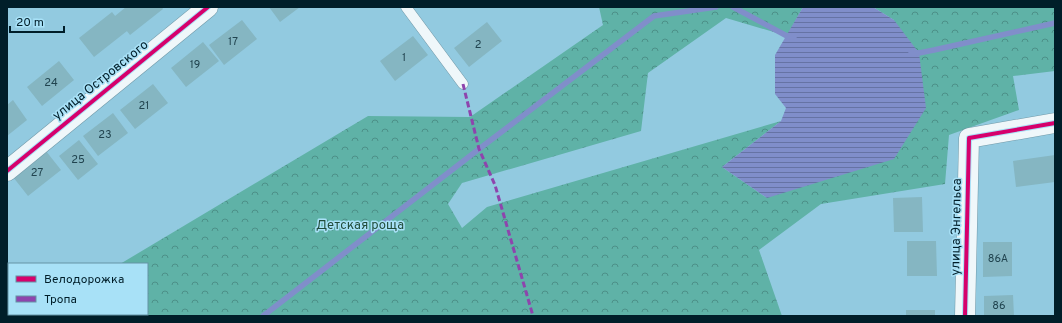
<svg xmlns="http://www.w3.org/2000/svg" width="1062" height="323" viewBox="0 0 1062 323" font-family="Overpass,sans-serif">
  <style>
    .forest { fill: url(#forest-crowns) }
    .water { fill: url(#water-rules) }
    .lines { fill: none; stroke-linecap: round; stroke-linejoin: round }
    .stream { stroke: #808eca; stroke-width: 5.5 }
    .building { fill: #85b6c2 }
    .lane-casing { stroke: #7199a8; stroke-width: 11 }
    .street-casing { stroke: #7199a8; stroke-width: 21 }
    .lane { stroke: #eff7fa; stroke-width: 10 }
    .street { stroke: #eff7fa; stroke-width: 20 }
    .quiet { stroke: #8e44ad; stroke-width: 3; stroke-dasharray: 6 3; stroke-linecap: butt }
    .cycleway-casing { stroke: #a8e1f7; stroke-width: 6 }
    .cycleway { stroke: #d6006c; stroke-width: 4 }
    .labels { text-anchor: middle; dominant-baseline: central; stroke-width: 3; stroke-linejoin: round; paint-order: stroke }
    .number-label { font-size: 11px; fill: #21444f }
    .street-label { font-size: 13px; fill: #001e29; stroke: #a8e1f7 }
    .park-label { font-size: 13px; fill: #214c3a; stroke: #a8e1f7 }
  </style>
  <defs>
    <pattern id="forest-crowns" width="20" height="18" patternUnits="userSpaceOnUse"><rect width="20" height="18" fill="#5fb2a7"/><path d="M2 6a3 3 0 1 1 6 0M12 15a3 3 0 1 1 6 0" fill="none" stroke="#4c9088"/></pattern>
    <pattern id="water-rules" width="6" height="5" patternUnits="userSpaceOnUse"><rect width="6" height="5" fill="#808eca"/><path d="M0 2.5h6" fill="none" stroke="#6673a4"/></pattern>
  </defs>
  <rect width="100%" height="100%" fill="#92cae0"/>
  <path class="forest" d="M599,7H803L787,36L726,18L648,73L641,131L462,183L448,204L462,228L487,207L781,121L722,167L767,198L894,20L873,7H1055V71L1013,76L1019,110L949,135L945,184L821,204L759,250L782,316H7V276H9V314H147V264H120L368,116L470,117L603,25Z"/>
  <path class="water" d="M803,7H873L894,20L919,53L926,108L894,159L767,198L722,167L781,121L786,108L775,94V55Z"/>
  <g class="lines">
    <path class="stream" d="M733,7L787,36L794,37
      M911,52L919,53L934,50L1055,23
      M263,316L479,149L654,16L716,7"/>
  </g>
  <path class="building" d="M126,7H162L163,9L130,35L115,16Z
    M269,7H300L280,22Z
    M112,12L127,31L94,57L79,38Z
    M242,20L257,39L224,65L209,45Z
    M487,22L502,41L469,67L454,48Z
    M413,36L428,55L395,81L380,61Z
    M203,42L219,61L186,87L171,68Z
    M59,61L74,80L42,106L27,87Z
    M153,84L168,103L135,129L120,110Z
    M13,100L27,120L7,136V105Z
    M113,113L128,133L98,156L83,136Z
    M79,140L98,164L78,180L59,156Z
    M46,151L61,170L28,196L13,177Z
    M1055,155V182L1016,187L1013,161Z
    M922,197L923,232H894L893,198Z
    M907,241H936L937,276H907Z
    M983,242H1012V276L983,277Z
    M1013,295L1014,316H984V296Z
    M906,310H935V316H906Z"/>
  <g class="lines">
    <g class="lane-casing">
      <path id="lane" d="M406,7L463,84"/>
    </g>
    <g class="street-casing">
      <path id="street" d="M7,171L208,7
        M965,316L969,138L1055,123"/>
    </g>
    <use href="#lane" class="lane"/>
    <use href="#street" class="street"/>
    <path class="quiet" d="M463,84L479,149L495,185L533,316"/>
    <g class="cycleway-casing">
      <path id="cycleway" d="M7,171L208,7
        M965,316L969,138L1055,123"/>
    </g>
    <use href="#cycleway" class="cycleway"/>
  </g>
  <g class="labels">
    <g class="number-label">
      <text x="233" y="42">17</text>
      <text x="478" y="45">2</text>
      <text x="404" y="58">1</text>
      <text x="195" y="65">19</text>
      <text x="51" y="83">24</text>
      <text x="144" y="106">21</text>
      <text x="105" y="135">23</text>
      <text x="78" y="160">25</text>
      <text x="37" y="173">27</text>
      <text x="998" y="259">86А</text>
      <text x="999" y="306">86</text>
    </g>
    <g class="street-label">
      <text transform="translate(101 81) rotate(-39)">улица Островского</text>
      <text transform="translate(957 227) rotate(-89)">улица Энгельса</text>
    </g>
    <g class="park-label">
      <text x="360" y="226">Детская роща</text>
    </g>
  </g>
  <rect width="1062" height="323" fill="none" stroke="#001e29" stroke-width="16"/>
  <rect x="8" y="263" width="140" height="52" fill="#a8e1f7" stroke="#6593a5"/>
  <rect x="16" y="276" width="20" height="6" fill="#d6006c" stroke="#6593a5"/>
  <text x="44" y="283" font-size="12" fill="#001e29">Велодорожка</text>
  <rect x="16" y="296" width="20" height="6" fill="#8e44ad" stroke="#6593a5"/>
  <text x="44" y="303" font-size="12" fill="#001e29">Тропа</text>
  <path d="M10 26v6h54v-6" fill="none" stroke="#001e29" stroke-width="2"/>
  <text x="16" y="26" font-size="12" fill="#001e29" stroke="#a8e1f7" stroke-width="3" paint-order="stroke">20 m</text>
</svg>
